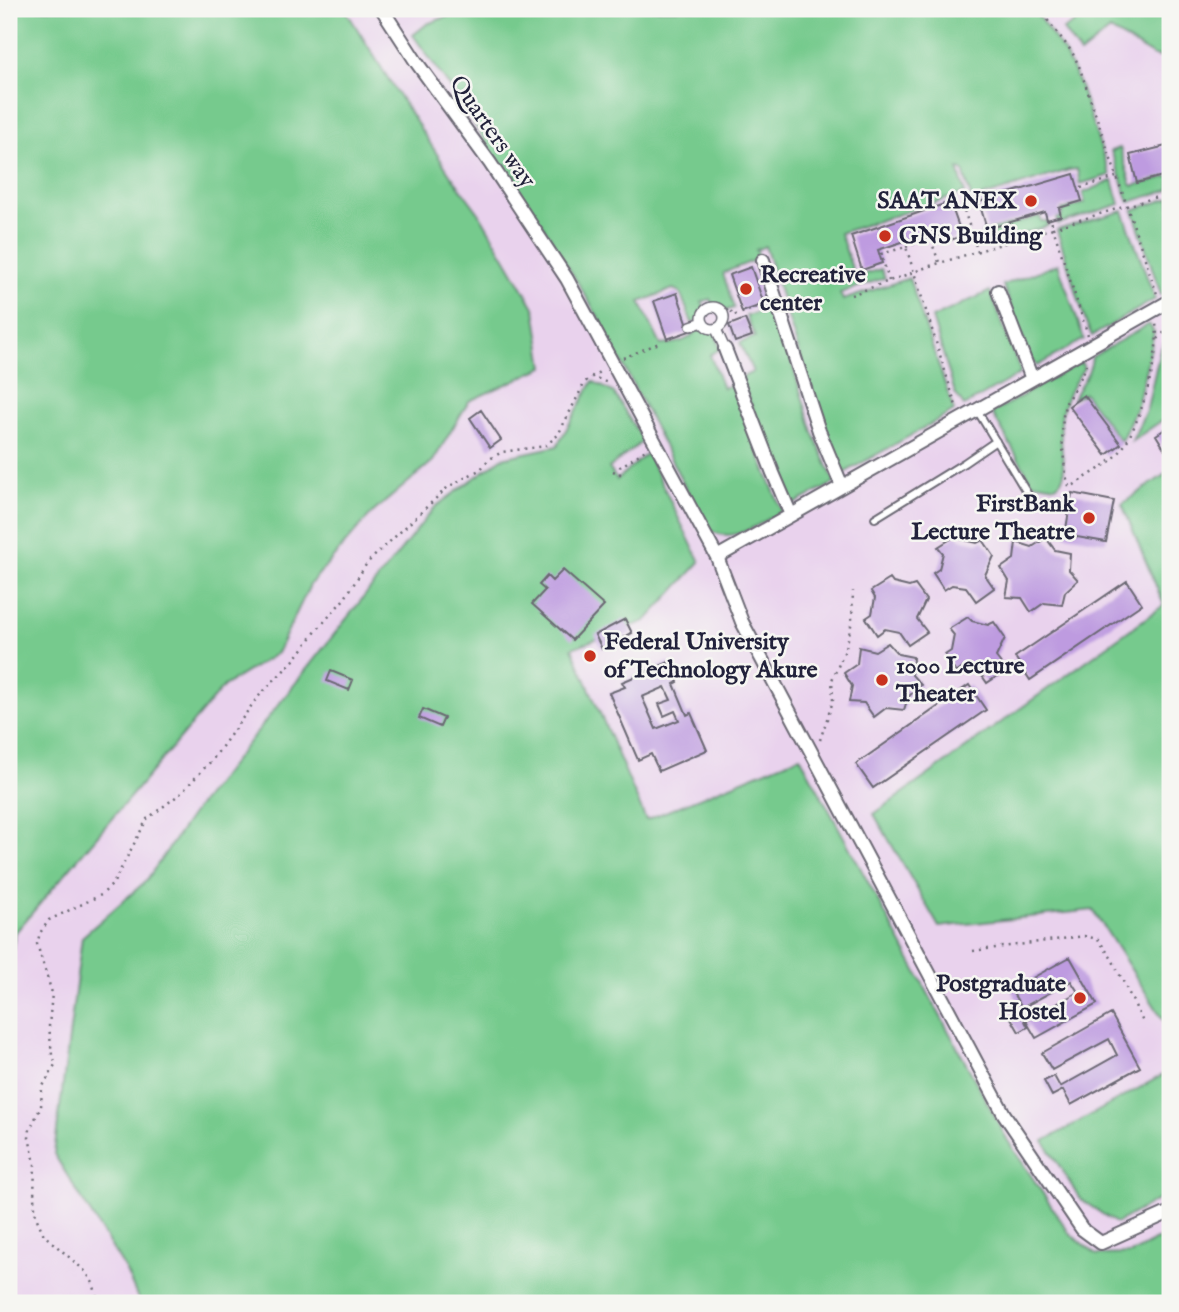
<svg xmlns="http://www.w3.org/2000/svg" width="1179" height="1312" viewBox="0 0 1179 1312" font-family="'IM FELL English',serif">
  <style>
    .built { fill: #e9d2ed }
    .grass { fill: #76ca8d; stroke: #4c7664; stroke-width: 2 }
    .building { fill: #be9be0; fill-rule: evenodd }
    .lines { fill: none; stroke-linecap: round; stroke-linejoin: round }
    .service-casing { stroke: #6b6873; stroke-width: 10 }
    .pedestrian-casing { stroke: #6b6873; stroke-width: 12 }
    .minor-casing { stroke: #6b6873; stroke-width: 16 }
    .path { stroke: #6b6873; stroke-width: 2.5; stroke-dasharray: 2 5; stroke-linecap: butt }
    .service { stroke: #fff; stroke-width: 6 }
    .pedestrian { stroke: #fff; stroke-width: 9 }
    .minor { stroke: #fff; stroke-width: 12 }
    .poi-dot { fill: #c8321e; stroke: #f6f6f2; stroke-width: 2.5 }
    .labels { text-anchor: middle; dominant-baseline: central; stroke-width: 5; stroke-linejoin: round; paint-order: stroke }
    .street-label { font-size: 24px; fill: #22223b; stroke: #f6f6f2 }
    .poi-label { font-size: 24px; font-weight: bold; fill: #22223b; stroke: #f6f6f2; text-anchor: start }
  </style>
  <rect width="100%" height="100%" fill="#f6f6f2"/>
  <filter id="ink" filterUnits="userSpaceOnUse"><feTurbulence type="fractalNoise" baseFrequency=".0143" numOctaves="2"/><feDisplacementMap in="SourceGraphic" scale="14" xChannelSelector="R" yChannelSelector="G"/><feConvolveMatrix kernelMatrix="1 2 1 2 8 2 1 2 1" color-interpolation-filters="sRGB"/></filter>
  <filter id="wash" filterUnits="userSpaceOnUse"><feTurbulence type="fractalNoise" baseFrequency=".00686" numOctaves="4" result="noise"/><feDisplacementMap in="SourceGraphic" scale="28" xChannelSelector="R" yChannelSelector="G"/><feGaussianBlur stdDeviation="1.57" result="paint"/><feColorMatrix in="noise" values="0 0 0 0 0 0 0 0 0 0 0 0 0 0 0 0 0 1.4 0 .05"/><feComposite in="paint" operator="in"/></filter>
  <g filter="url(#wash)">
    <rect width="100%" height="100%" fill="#f3ebdb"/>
    <path class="built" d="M9,9H1170V1303H9Z"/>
    <path class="grass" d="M9,9H345L394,88L450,174L479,213L535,309L544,367L469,401L433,461L371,514L311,583L277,653L224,686L15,933L9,967Z
      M468,9H1033L1064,52L1079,84L1110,175L1080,184L1077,169L1069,170L972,200L963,170L958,169L965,193L840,233L855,277L881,269L885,278L840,293L843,300L909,278L954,411L842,474L808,380L765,246L756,250L760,258L723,273L734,308L725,311L720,305H713L710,299L702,302L705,308L701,312L698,321L692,323L680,292L673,289L640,302L661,345C677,343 690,342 699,327L703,326L706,332H715L720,349L710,355L723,388L731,385L782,511C757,525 732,546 706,528L600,320L546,230L517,192L457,97L413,35L427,24Z
      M1116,9H1170V52L1165,58L1154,56L1110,30L1080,54L1063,30L1084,17H1098Z
      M1120,148L1131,184L1133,186L1170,176V190L1129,202L1111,151Z
      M1113,180L1120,204L1058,224L1057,219L1062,216V210L1085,203L1083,193Z
      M1170,198V290L1161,295L1133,210Z
      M1123,211L1155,299L1092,336L1086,323L1057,230Z
      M1040,216L1041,221H1046L1049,224L1047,226L986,246L982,233Z
      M1058,264L1084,339L1037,366L1030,357L1003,285Z
      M990,291L1021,373L964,406L955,393L932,318Z
      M772,307L784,338L813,432L835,483L792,505L740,378L753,372L740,343L755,337L746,316Z
      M1149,324L1154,332L1151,347L1137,406L1121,441L1084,393L1073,399C1079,384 1091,374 1092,357Z
      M1170,335V415L1132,441L1147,408L1160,350Z
      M1081,362L1084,368C1054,411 1060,424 1064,474L1061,481L1056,486L1032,482L992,413Z
      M593,381L614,393L643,441L609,468L617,480L647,453L700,562L646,621L572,648L646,820L800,756L1008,1141L1070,1234L1097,1255L1130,1254L1170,1233V1303H140L125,1269L54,1154L82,937L146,881L195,810L435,507L502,458L557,446Z
      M1170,471V1030L1093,910L939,927L874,814L1164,605L1122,504Z
      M1170,1071V1193L1116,1223L1080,1199L1044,1141Z"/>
    <g id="blocks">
      <path class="building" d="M1170,145V174L1137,183L1130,155Z
        M1074,174L1082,201L1059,208L1061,216L1047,220L1045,212L987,229L979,202Z
        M950,202L962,236L942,243L938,230L878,250L882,263L862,270L851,236Z
        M751,267L764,304L742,312L729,275Z
        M677,293L690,331L667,339L654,301Z
        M745,319L752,336L735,342L729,325Z
        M1084,395L1121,444L1106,455L1069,406Z
        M481,410L501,440L490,448L470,418Z
        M1170,426V458L1156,435Z
        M1072,493L1114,501L1106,542L1065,535Z
        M957,535L961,539L977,543L983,540L994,556L985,575L994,588L976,601L966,587L952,585L944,590L933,573L939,569L943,553L938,547Z
        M1046,538L1055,550L1070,553L1069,570L1078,580L1065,592L1062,605L1044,603L1031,612L1022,598L1006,597L1009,581L1001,568L1014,559L1016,542L1032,547Z
        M563,570L604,606L572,640L532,604L545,590L539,585L547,576L552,581Z
        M890,579L893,583L909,587L915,585L926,600L917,619L927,632L908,645L899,632L885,629L877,635L866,618L872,614L875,598L871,591Z
        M1127,581L1142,604L1030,680L1015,657Z
        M968,617L972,621L988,625L994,622L1005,638L996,657L1006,670L987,683L978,670L964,667L956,673L945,655L951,651L954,635L949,629Z
        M625,619L632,633L602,649L595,635Z
        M888,643L898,654L913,657L912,675L921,685L908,697L904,710L886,708L874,717L864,703L849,702L852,686L844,673L857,664L859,647L875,651Z
        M669,662L678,682L674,684L687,715L691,713L707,750L659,771L651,754L638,760L609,693L625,687L622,682ZM665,687L671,700L659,704L664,716L675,711L679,720L656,729L642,697Z
        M331,671L353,680L349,690L327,681Z
        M969,685L986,710L873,788L856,764Z
        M423,709L444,718L440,727L419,718Z
        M1070,957L1097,1004L1036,1038L1026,1021L1078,992L1071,981L1022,1008L1011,990Z
        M1021,1013L1028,1027L1019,1032L1011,1018Z
        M1111,1014L1140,1067L1071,1105L1063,1090L1052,1096L1044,1081L1054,1076L1060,1087L1117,1055L1109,1039L1052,1070L1042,1053Z"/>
    </g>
  </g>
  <g filter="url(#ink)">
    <use href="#blocks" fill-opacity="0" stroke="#6b6873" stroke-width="2"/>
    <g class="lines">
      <g class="service-casing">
        <path id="service" d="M977,410L1030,498
          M875,518L964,463L996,441"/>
      </g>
      <g class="pedestrian-casing">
        <path id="pedestrian" d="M702 318a11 11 0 1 1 22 0a11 11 0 1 1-22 0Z
          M691,326L703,322
          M716,329L725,349"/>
      </g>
      <g class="minor-casing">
        <path id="minor" d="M382,9L417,63L490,163L567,279L717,557L1170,301
          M763,260L819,431L842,486
          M998,291L1032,379
          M725,349L773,473L791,515
          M717,557L742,622L1004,1114L1082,1229L1101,1243L1170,1212"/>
      </g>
      <path class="path" d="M1039,9L1072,52L1079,66L1157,294
        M1081,188L1116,177
        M962,204L978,252
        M906,247L930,238L939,262
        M889,281L881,254L906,247L957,409
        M851,295L930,266L1053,228L1051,220
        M724,315L734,311L736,315L765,305
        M1088,335L1053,228L1170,193
        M1158,339L1170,326
        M623,358L659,343
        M1086,364C1085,374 1071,392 1066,403C1059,419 1063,469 1069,486L1074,485C1088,475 1107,466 1119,453C1139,429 1161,355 1156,324
        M591,376L610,384
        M613,471L620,474V467L647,449
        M820,740L833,701L832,680L846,648L852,621L853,591
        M973,951L1084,936L1098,939L1112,959L1144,1024
        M99,1303L93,1283L86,1272L44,1235L36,1217L34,1198L35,1163L29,1138L30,1129L41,1107L42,1088L56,1063L52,1055L49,1026L52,993L37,944L40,933L49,920L101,895L113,884L147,819L181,793L213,759L257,698L295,659L317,630L345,598L367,563L448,487L481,469L488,460L502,452L545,446L558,435L585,382L602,370"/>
      <use href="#service" class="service"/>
      <use href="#pedestrian" class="pedestrian"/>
      <use href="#minor" class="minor"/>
    </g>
  </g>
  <g class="poi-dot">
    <circle cx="1031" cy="201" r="7"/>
    <circle cx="885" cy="236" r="7"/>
    <circle cx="746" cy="289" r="7"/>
    <circle cx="1089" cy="518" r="7"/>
    <circle cx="590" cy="656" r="7"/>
    <circle cx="882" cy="680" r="7"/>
    <circle cx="1080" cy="998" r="7"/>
  </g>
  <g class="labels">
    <g class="street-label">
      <text transform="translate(492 132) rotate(55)">Quarters way</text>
    </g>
    <g class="poi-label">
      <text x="1017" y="201" text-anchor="end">SAAT ANEX</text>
      <text x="899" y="236">GNS Building</text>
      <text x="760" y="275">Recreative<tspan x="760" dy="28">center</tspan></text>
      <text x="1075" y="504" text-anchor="end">FirstBank<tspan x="1075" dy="28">Lecture Theatre</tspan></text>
      <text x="604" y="642">Federal University<tspan x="604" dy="28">of Technology Akure</tspan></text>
      <text x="896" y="666">1000 Lecture<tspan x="896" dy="28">Theater</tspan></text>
      <text x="1066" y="984" text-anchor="end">Postgraduate<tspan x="1066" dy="28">Hostel</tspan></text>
    </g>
  </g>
  <rect width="1179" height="1312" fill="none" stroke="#f6f6f2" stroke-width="35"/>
</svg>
